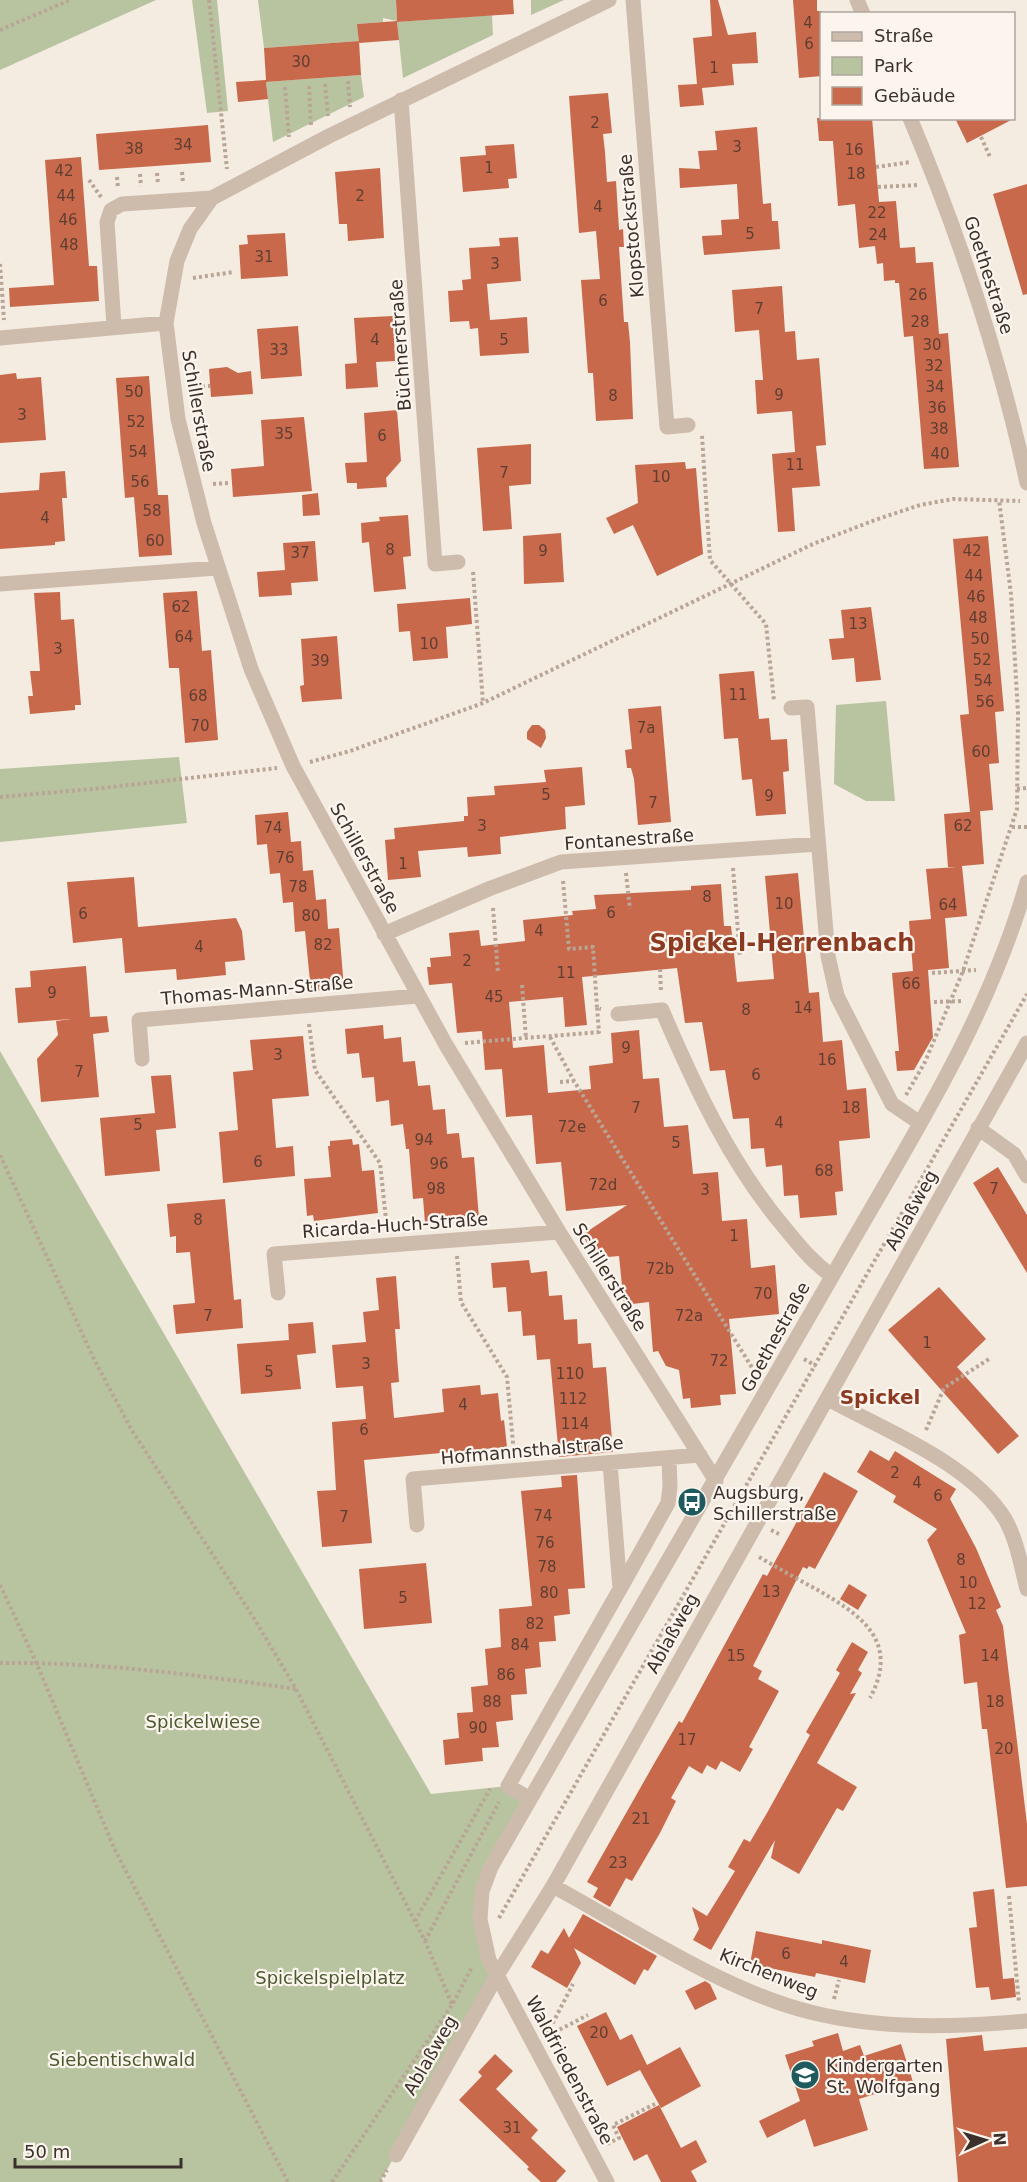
<svg xmlns="http://www.w3.org/2000/svg" width="1027" height="2182" viewBox="0 0 1027 2182" font-family="'DejaVu Sans',sans-serif">
  <style>
    .green { fill: #b8c4a0 }
    .building { fill: #c8694b }
    .lines { fill: none; stroke-linecap: round; stroke-linejoin: round }
    .path { stroke: #b9a596; stroke-width: 4; stroke-dasharray: 3 3; stroke-linecap: butt }
    .street { stroke: #cdbbac; stroke-width: 15 }
    .labels { text-anchor: middle; dominant-baseline: central; stroke-width: 4.5; stroke-linejoin: round; paint-order: stroke }
    .number-label { font-size: 15px; fill: #5e3e33 }
    .street-label { font-size: 18px; fill: #3b302b; stroke: #fbf5ee }
    .poi-label { font-size: 18px; fill: #3b302b; stroke: #fbf5ee; text-anchor: start }
    .park-label { font-size: 18px; fill: #4a5a2e; stroke: #fbf5ee }
    .neighbourhood-label { font-size: 20px; font-weight: bold; fill: #8c3b22; stroke: #fbf5ee }
    .district-label { font-size: 24px; font-weight: bold; fill: #8c3b22; stroke: #fbf5ee }
  </style>
  <rect width="100%" height="100%" fill="#f4ebe1"/>
  <path class="green" d="M0,0H156L0,70Z
    M192,0H217L228,111L207,113Z
    M258,0H396L397,21L383,18V22L358,24L359,41L264,48Z
    M531,0H564L531,15Z
    M492,15L493,35L403,78L397,22Z
    M361,75L364,97L273,142L266,82Z
    M886,701L895,801H866L834,784L836,705Z
    M179,757L187,823L0,842V769Z
    M0,1051L431,1794L508,1786L530,1799L482,1891L496,1977L380,2182H0Z"/>
  <path class="building" d="M396,0H513L514,14L397,22L399,40L359,43L357,24L397,21Z
    M710,0H718L728,35L756,32L758,63L732,64L734,85L702,88L704,105L680,107L678,85L697,84L693,38L712,36Z
    M793,0H817V11H822V76L799,78Z
    M359,41L361,75L266,82L268,99L238,102L236,82L266,80L264,48Z
    M608,93L612,133L603,134L605,152L607,182L616,181L619,230L623,229L624,247H619L624,322H628L630,342L633,419L596,421L593,373H588L581,280L600,279L596,231L579,233L569,96Z
    M817,118H872L879,202L896,201L900,248L915,247L916,263L933,262L939,334L948,333L959,467L924,469L913,336L904,337L899,283H895V280L884,281L883,263L877,264L875,246L859,248L855,204L838,206L833,141H819Z
    M955,118H1015L967,143Z
    M208,125L211,162L99,170L96,134Z
    M757,127L763,204L771,203L772,221H778L780,249L704,255L702,236L722,235L721,220L739,219L737,184L680,188L679,168L700,169L698,151L717,150L715,131Z
    M514,144L517,178L508,179L509,188L463,192L460,157L486,155L485,146Z
    M81,157L89,266H97L99,301L10,307L9,288L54,285L45,160Z
    M380,168L384,238L348,241L347,224H339L335,172Z
    M1027,184V294L1023,295L993,194Z
    M285,233L288,276L241,279L239,245L248,244L247,235Z
    M518,237L521,281L487,284L490,320L527,317L529,353L480,356L478,328L470,329L469,321L450,322L448,291L463,290L462,280L471,279L469,248L500,246L499,238Z
    M782,286L785,332L795,331L797,360L819,358L826,445L816,446L820,486L792,488L795,531L778,532L772,454L795,452L792,411L757,414L755,380H763L759,330L735,332L732,290Z
    M393,316L395,361L376,362L378,387L346,389L345,364L357,363L354,318Z
    M298,326L302,376L261,379L257,329Z
    M227,367L238,373L251,371L253,394L211,397L209,369Z
    M16,373L17,379L41,377L46,440L0,443V375Z
    M149,376L158,495H168L172,555L139,557L134,497L125,498L116,378Z
    M397,410L401,461L386,478L387,487L357,489V483H347L345,463L367,462L364,413Z
    M304,417L312,491L233,497L231,469L264,466L261,420Z
    M531,444V484L509,486L512,529L483,531L477,448Z
    M685,462L686,469L696,468L703,554L657,576L633,525L614,534L606,518L638,503L635,465Z
    M65,471L67,498H62L65,541L55,542V545L0,549V493L39,490L40,473Z
    M318,493L320,515L303,516L302,495Z
    M408,515L411,556L403,557L406,589L374,592L369,542L362,543L361,523L380,521L379,517Z
    M561,533L564,582L524,584L523,536Z
    M988,536L1004,711L995,712L999,763L989,764L993,810L970,812L960,715L969,714L953,539Z
    M315,541L318,581L291,583L292,595L259,597L257,572L285,570L283,543Z
    M197,591L202,651L211,650L218,740L185,743L179,668H169L163,593Z
    M60,592L61,620L74,619L81,705H75V710L30,714L28,696H33L30,671H40L34,593Z
    M470,598L472,624L446,627L448,658L413,661L410,631L399,632L397,604Z
    M871,607L881,680L856,682L854,658L832,660L829,639L844,638L841,610Z
    M337,636L342,699L302,702L300,686L304,685L301,639Z
    M754,671L759,719L769,718L771,740L787,739L789,771L783,772L786,814L756,816L752,779L742,780L738,738L724,739L719,674Z
    M661,706L671,822L638,825L634,779L631,768H627L625,750L632,749L628,709Z
    M532,725H539L545,730L546,738L541,748L527,739V732Z
    M582,767L585,805L565,807L566,829L500,837L501,854L468,857L467,847L418,851L421,877L388,880L385,840L395,839L394,828L464,821V816H468L467,797L495,795L494,786L546,782L544,770Z
    M980,811L984,864L962,866L967,916L936,919L945,918L949,968L928,970L933,1037L914,1070L897,1071L895,1051H899L892,973L913,971L909,921L931,919L926,869L957,867H948L944,814Z
    M288,812L291,842L301,841L303,871L313,870L316,900L326,899L328,929L339,928L344,988L311,991L305,931L295,932L293,902L283,903L280,873L270,874L267,844L257,845L255,815Z
    M798,873L809,993L819,992L823,1042L842,1040L847,1090L866,1088L870,1138L839,1141L843,1191L835,1192L837,1215L800,1218L798,1195L784,1196L782,1165L766,1167L764,1148L751,1149L749,1118L733,1119L725,1070L710,1071L702,1022L685,1023L677,968L582,977L587,1025L565,1027L563,997L509,1002L513,1048L544,1045L548,1093L591,1089L589,1066L613,1063L611,1033L639,1030L643,1079L659,1078L664,1127L688,1125L693,1174L718,1172L722,1221L747,1219L751,1268L775,1265L779,1314L729,1319L736,1394L720,1395L721,1405L691,1408L690,1398L683,1399L679,1370L666,1366L658,1351L653,1352L649,1302L624,1305L619,1256L597,1258L582,1235L627,1205L566,1211L561,1162L536,1164L532,1115L506,1117L502,1069L485,1070L482,1031L457,1033L452,983L429,985L427,967H431L430,958L451,956L449,933L479,930L481,946L525,941L523,920L573,915L572,911L596,909L594,895L691,890V886L721,884L724,926H731L737,982L774,979L765,876Z
    M134,877L138,927L236,918L242,931L245,960L225,962L226,975L177,980L176,969L125,973L122,938L73,943L67,882Z
    M86,966L90,1017L107,1016L109,1032L93,1034L99,1097L41,1102L37,1059L58,1035L56,1021L71,1019L18,1023L15,988L31,987L30,971Z
    M383,1025L384,1039L401,1037L403,1062L415,1061L418,1086L430,1085L433,1110L445,1109L447,1134L459,1133L462,1158L474,1157L479,1218L425,1223L423,1198L413,1199L409,1149H406L403,1124L391,1126L389,1100L376,1102L374,1077L362,1078L359,1053L347,1054L345,1029Z
    M303,1036L309,1096L272,1099L276,1148L293,1146L295,1176L223,1183L219,1132L238,1130L233,1072L253,1070L250,1040Z
    M171,1075L176,1128L156,1130L160,1171L105,1176L100,1118L155,1113L151,1076Z
    M352,1139L353,1145L359,1144L362,1171L374,1170L378,1213L314,1221L313,1215L307,1216L304,1179L331,1177L328,1146H330V1141Z
    M998,1167L1027,1215V1273L973,1183Z
    M225,1199L234,1300L241,1299L243,1328L176,1334L173,1305L195,1303L190,1252L176,1253V1236L170,1237L167,1204Z
    M529,1260L531,1273L547,1271L549,1296L562,1295L564,1320L577,1319L578,1344L591,1343L593,1368L606,1367L613,1452L559,1457L550,1359L537,1360L535,1335L523,1336L521,1311L508,1312L506,1287L493,1288L491,1263Z
    M396,1276L400,1329H395L399,1382L391,1383L394,1418L444,1412L442,1389L480,1385L481,1395L498,1393L501,1421L504,1420L507,1447L364,1460L372,1543L322,1547L317,1491L336,1490L332,1422L366,1419L363,1386L336,1388L332,1345L366,1342L363,1312L379,1310L376,1278Z
    M939,1287L986,1339L957,1367L1019,1436L998,1454L888,1330Z
    M313,1322L316,1353L297,1355L301,1389L241,1394L237,1344L289,1340L288,1324Z
    M870,1450L889,1461L895,1451L956,1489L950,1499L976,1548L1001,1607L996,1610L1003,1626L1027,1824V1886L1006,1888L987,1729H982L977,1682L964,1684L959,1635L966,1633L927,1540L937,1529L893,1502L896,1496L857,1472Z
    M824,1472L858,1491L815,1569L809,1566L807,1569L803,1567L753,1666L762,1671L758,1679L779,1691L749,1747L753,1749L740,1772L721,1761L716,1770L707,1765L702,1774L689,1766L671,1798L676,1801L660,1833L632,1881L626,1878L610,1907L593,1897L598,1888L587,1882L655,1762L679,1721L682,1723L763,1574L767,1576Z
    M577,1475L585,1588L568,1589L570,1614L554,1616L556,1641L539,1642L541,1667L525,1669L527,1694L511,1695L513,1720L496,1722L499,1747L482,1748L483,1761L445,1765L443,1740L459,1738L457,1713L473,1712L471,1687L488,1685L485,1649L501,1647L499,1609L532,1606L521,1491L562,1487L561,1476Z
    M426,1563L432,1623L364,1629L359,1569Z
    M849,1584L867,1595L858,1610L840,1599Z
    M852,1642L868,1652L858,1670L862,1673L850,1694L856,1693L817,1763L857,1787L843,1811L837,1808L799,1874L771,1858L775,1840L711,1950L693,1940L699,1929L692,1907L707,1916L735,1871L728,1867L744,1839L750,1842L767,1813L810,1735L806,1732L840,1673L836,1670Z
    M994,1889L1003,1979L1014,1978L1016,1997L991,2000L989,1987L976,1988L969,1928L977,1927L973,1892Z
    M583,1914L657,1956L648,1971L644,1969L635,1985L574,1948L581,1963L567,1988L531,1967L541,1950L548,1954L564,1928L569,1938Z
    M756,1931L822,1944V1940L871,1950L865,1983L816,1973L815,1977L750,1964Z
    M705,1981L710,1984L717,1999L695,2010L685,1991Z
    M606,2012L620,2040L632,2034L647,2065L680,2047L701,2086L661,2108L640,2070L607,2086L577,2026Z
    M838,2033L843,2051L860,2045L864,2056L901,2044L913,2082L859,2099L868,2130L814,2147L805,2119L767,2138L759,2121L800,2101L785,2055L814,2046L812,2041Z
    M982,2035L984,2051L1027,2047V2182H958L946,2039Z
    M495,2054L513,2071L496,2089L538,2130L531,2138L566,2171L556,2182H541L527,2169L529,2167L459,2100L482,2076L478,2072Z
    M659,2105L681,2148L696,2140L707,2162L691,2171L697,2182H661L647,2154L634,2161L617,2127Z"/>
  <g class="lines">
    <path class="path" d="M209,0L227,169
      M0,30L70,0
      M348,81L350,107
      M325,84L328,116
      M309,86L311,125
      M285,87L289,137
      M981,137L990,157
      M876,167L911,162
      M182,172L183,183
      M157,173L158,184
      M140,174L141,186
      M117,177L118,188
      M89,180L101,197
      M878,187L919,185
      M0,264L4,320
      M193,278L234,272
      M190,387L210,386
      M702,436L710,560L766,624L774,701
      M213,484L228,483
      M473,572L483,703
      M310,762L350,751L483,703L813,544L875,520L920,505L953,499L1020,501
      M1017,789L1027,788
      M0,797L103,788L277,768
      M1012,827H1027
      M733,868L740,957
      M626,873L630,909
      M563,881L569,949L593,947L597,1008L601,1009
      M493,908L498,973
      M660,969L661,992
      M932,973L976,970
      M522,985L526,1038
      M934,1002L963,1001
      M309,1024L315,1070L380,1163L387,1229
      M550,1037L574,1081L756,1374
      M465,1043L599,1032L597,1008
      M560,1082L574,1081
      M906,1095L925,1062L963,971L1017,809L1018,713L1011,594L999,500
      M0,1155L94,1359L131,1429L252,1615L296,1689L425,1941L452,2004
      M457,1256L461,1302L507,1377L514,1454
      M804,1359L816,1366
      M926,1430L944,1388L989,1359
      M771,1530L781,1535
      M759,1557C778,1568 797,1579 816,1589C859,1614 901,1640 870,1698
      M0,1585L36,1662L115,1850L288,2182
      M0,1663C100,1662 197,1675 296,1689
      M1009,1896L1019,2003
      M499,1918L1027,994
      M415,1921L490,1789
      M425,1941L499,1802
      M777,1983L779,1972
      M834,1999L839,1980
      M547,2034L573,1984
      M549,2035L588,2015
      M607,2144L619,2138L613,2125L655,2104
      M332,2182L452,2005L472,1967
      M380,2182L387,2170"/>
    <path class="street" d="M609,0L329,136L212,198L190,229L177,261L166,323L178,419L204,523L251,669L293,766L446,1045L559,1232L716,1481
      M633,0L667,427L688,425
      M857,0L863,14
      M401,100L435,564L458,562
      M910,118C960,237 1000,358 1027,483
      M114,326L107,222L111,210L122,204L212,198
      M0,338L166,323
      M0,584L217,568
      M791,708L807,707L828,956L837,996L892,1104L920,1123
      M384,934L491,888L561,862L818,844
      M618,1014L662,1010C695,1087 730,1163 784,1227C799,1245 812,1262 832,1276
      M142,1059L139,1020L418,996
      M978,1128L1014,1154L1027,1176
      M278,1293L274,1254L559,1232
      M828,1399C884,1430 971,1463 1005,1519C1017,1540 1021,1566 1027,1589
      M417,1525L413,1479L700,1455
      M620,1589L668,1503L670,1487L669,1458
      M530,1799L508,1786L620,1589L610,1463
      M553,1886C630,1928 725,1991 810,2012C882,2030 954,2027 1027,2021
      M396,2155L496,1977L553,1886L1027,1043
      M607,2182L489,1960L480,1919L482,1891L491,1867C604,1669 720,1473 833,1275C905,1148 987,1024 1027,882"/>
  </g>
  <defs>
    <g id="bus-disc" transform="scale(1.5)"><circle r="9.5" fill="#1f5a5e" stroke="#fbf5ee"/><path d="M-5-6H5V4H4V6H2V4H-2V6H-4V4H-5ZM-3.5-4V0h7V-4ZM-3.5 1.2v1.5H-2V1.2ZM2 1.2v1.5H3.5V1.2Z" fill="#fff"/></g>
    <g id="school-disc" transform="scale(1.5)"><circle r="9.5" fill="#1f5a5e" stroke="#fbf5ee"/><path d="M0-5L7-2L0 1L-7-2ZM-4 1L0 2.5L4 1V4Q0 6-4 4Z" fill="#fff"/></g>
  </defs>
  <g fill-rule="evenodd">
    <use href="#bus-disc" x="692" y="1502"/>
    <use href="#school-disc" x="805" y="2075"/>
  </g>
  <g class="labels">
    <g class="number-label">
      <text x="808" y="23">4</text>
      <text x="809" y="44">6</text>
      <text x="301" y="62">30</text>
      <text x="714" y="68">1</text>
      <text x="595" y="123">2</text>
      <text x="183" y="145">34</text>
      <text x="737" y="147">3</text>
      <text x="134" y="149">38</text>
      <text x="854" y="150">16</text>
      <text x="489" y="168">1</text>
      <text x="64" y="171">42</text>
      <text x="856" y="174">18</text>
      <text x="66" y="196">44</text>
      <text x="360" y="196">2</text>
      <text x="598" y="207">4</text>
      <text x="877" y="213">22</text>
      <text x="68" y="220">46</text>
      <text x="750" y="234">5</text>
      <text x="878" y="235">24</text>
      <text x="69" y="245">48</text>
      <text x="264" y="257">31</text>
      <text x="495" y="264">3</text>
      <text x="918" y="295">26</text>
      <text x="603" y="301">6</text>
      <text x="759" y="309">7</text>
      <text x="920" y="322">28</text>
      <text x="375" y="340">4</text>
      <text x="504" y="340">5</text>
      <text x="932" y="345">30</text>
      <text x="279" y="350">33</text>
      <text x="934" y="366">32</text>
      <text x="935" y="387">34</text>
      <text x="134" y="392">50</text>
      <text x="779" y="395">9</text>
      <text x="613" y="396">8</text>
      <text x="937" y="408">36</text>
      <text x="22" y="415">3</text>
      <text x="136" y="422">52</text>
      <text x="939" y="429">38</text>
      <text x="284" y="434">35</text>
      <text x="382" y="436">6</text>
      <text x="138" y="452">54</text>
      <text x="940" y="454">40</text>
      <text x="795" y="465">11</text>
      <text x="504" y="473">7</text>
      <text x="661" y="477">10</text>
      <text x="140" y="482">56</text>
      <text x="152" y="511">58</text>
      <text x="45" y="518">4</text>
      <text x="155" y="541">60</text>
      <text x="390" y="550">8</text>
      <text x="543" y="551">9</text>
      <text x="972" y="551">42</text>
      <text x="300" y="553">37</text>
      <text x="974" y="576">44</text>
      <text x="976" y="597">46</text>
      <text x="181" y="607">62</text>
      <text x="978" y="618">48</text>
      <text x="858" y="624">13</text>
      <text x="184" y="637">64</text>
      <text x="980" y="639">50</text>
      <text x="429" y="644">10</text>
      <text x="58" y="649">3</text>
      <text x="982" y="660">52</text>
      <text x="320" y="661">39</text>
      <text x="983" y="681">54</text>
      <text x="738" y="695">11</text>
      <text x="198" y="696">68</text>
      <text x="985" y="702">56</text>
      <text x="200" y="726">70</text>
      <text x="646" y="728">7a</text>
      <text x="981" y="752">60</text>
      <text x="546" y="795">5</text>
      <text x="769" y="796">9</text>
      <text x="653" y="803">7</text>
      <text x="482" y="826">3</text>
      <text x="963" y="826">62</text>
      <text x="273" y="828">74</text>
      <text x="285" y="858">76</text>
      <text x="403" y="864">1</text>
      <text x="298" y="887">78</text>
      <text x="707" y="897">8</text>
      <text x="784" y="904">10</text>
      <text x="948" y="905">64</text>
      <text x="611" y="913">6</text>
      <text x="83" y="914">6</text>
      <text x="311" y="916">80</text>
      <text x="539" y="931">4</text>
      <text x="323" y="945">82</text>
      <text x="199" y="947">4</text>
      <text x="467" y="961">2</text>
      <text x="566" y="973">11</text>
      <text x="911" y="984">66</text>
      <text x="52" y="993">9</text>
      <text x="494" y="997">45</text>
      <text x="803" y="1008">14</text>
      <text x="746" y="1010">8</text>
      <text x="626" y="1048">9</text>
      <text x="278" y="1055">3</text>
      <text x="827" y="1060">16</text>
      <text x="79" y="1072">7</text>
      <text x="756" y="1075">6</text>
      <text x="636" y="1108">7</text>
      <text x="851" y="1108">18</text>
      <text x="779" y="1123">4</text>
      <text x="138" y="1125">5</text>
      <text x="572" y="1127">72e</text>
      <text x="424" y="1140">94</text>
      <text x="676" y="1143">5</text>
      <text x="258" y="1162">6</text>
      <text x="439" y="1164">96</text>
      <text x="824" y="1171">68</text>
      <text x="603" y="1185">72d</text>
      <text x="436" y="1189">98</text>
      <text x="994" y="1189">7</text>
      <text x="705" y="1190">3</text>
      <text x="198" y="1220">8</text>
      <text x="734" y="1236">1</text>
      <text x="660" y="1269">72b</text>
      <text x="763" y="1294">70</text>
      <text x="208" y="1316">7</text>
      <text x="689" y="1316">72a</text>
      <text x="927" y="1343">1</text>
      <text x="719" y="1361">72</text>
      <text x="366" y="1364">3</text>
      <text x="269" y="1372">5</text>
      <text x="570" y="1374">110</text>
      <text x="573" y="1399">112</text>
      <text x="463" y="1405">4</text>
      <text x="575" y="1424">114</text>
      <text x="364" y="1430">6</text>
      <text x="895" y="1473">2</text>
      <text x="917" y="1483">4</text>
      <text x="938" y="1496">6</text>
      <text x="543" y="1516">74</text>
      <text x="344" y="1517">7</text>
      <text x="545" y="1543">76</text>
      <text x="961" y="1560">8</text>
      <text x="547" y="1567">78</text>
      <text x="968" y="1583">10</text>
      <text x="771" y="1592">13</text>
      <text x="549" y="1593">80</text>
      <text x="403" y="1598">5</text>
      <text x="977" y="1604">12</text>
      <text x="535" y="1624">82</text>
      <text x="520" y="1645">84</text>
      <text x="736" y="1656">15</text>
      <text x="990" y="1656">14</text>
      <text x="506" y="1675">86</text>
      <text x="492" y="1702">88</text>
      <text x="995" y="1702">18</text>
      <text x="478" y="1728">90</text>
      <text x="687" y="1740">17</text>
      <text x="1004" y="1749">20</text>
      <text x="641" y="1819">21</text>
      <text x="618" y="1863">23</text>
      <text x="786" y="1954">6</text>
      <text x="844" y="1962">4</text>
      <text x="599" y="2033">20</text>
      <text x="512" y="2128">31</text>
    </g>
    <g class="street-label">
      <text transform="translate(631 226) rotate(-95)">Klopstockstraße</text>
      <text transform="translate(989 275) rotate(72)">Goethestraße</text>
      <text transform="translate(400 345) rotate(-94)">Büchnerstraße</text>
      <text transform="translate(199 411) rotate(80)">Schillerstraße</text>
      <text transform="translate(629 839) rotate(-4)">Fontanestraße</text>
      <text transform="translate(365 858) rotate(61)">Schillerstraße</text>
      <text transform="translate(257 990) rotate(-5)">Thomas-Mann-Straße</text>
      <text transform="translate(911 1210) rotate(-61)">Ablaßweg</text>
      <text transform="translate(395 1225) rotate(-4)">Ricarda-Huch-Straße</text>
      <text transform="translate(610 1277) rotate(58)">Schillerstraße</text>
      <text transform="translate(775 1337) rotate(-61)">Goethestraße</text>
      <text transform="translate(532 1450) rotate(-5)">Hofmannsthalstraße</text>
      <text transform="translate(672 1633) rotate(-61)">Ablaßweg</text>
      <text transform="translate(769 1973) rotate(22)">Kirchenweg</text>
      <text transform="translate(430 2055) rotate(-60)">Ablaßweg</text>
      <text transform="translate(570 2070) rotate(62)">Waldfriedenstraße</text>
    </g>
    <g class="poi-label">
      <text x="713" y="1492">Augsburg,<tspan x="713" dy="21">Schillerstraße</tspan></text>
      <text x="826" y="2065">Kindergarten<tspan x="826" dy="21">St. Wolfgang</tspan></text>
    </g>
    <g class="park-label">
      <text x="203" y="1721">Spickelwiese</text>
      <text x="330" y="1977">Spickelspielplatz</text>
      <text x="122" y="2059">Siebentischwald</text>
    </g>
    <g class="neighbourhood-label">
      <text x="880" y="1397">Spickel</text>
    </g>
    <g class="district-label">
      <text x="782" y="943">Spickel-Herrenbach</text>
    </g>
  </g>
  <rect x="820" y="12" width="195" height="108" fill="#fbf5ee" stroke="#aea6a0" stroke-width="1.5"/>
  <rect x="832" y="32" width="30" height="9" fill="#cdbbac" stroke="#aea6a0" stroke-width="1.5"/>
  <text x="874" y="42" font-size="18" fill="#3b302b">Straße</text>
  <rect x="832" y="57" width="30" height="18" fill="#b8c4a0" stroke="#aea6a0" stroke-width="1.5"/>
  <text x="874" y="72" font-size="18" fill="#3b302b">Park</text>
  <rect x="832" y="87" width="30" height="18" fill="#c8694b" stroke="#aea6a0" stroke-width="1.5"/>
  <text x="874" y="102" font-size="18" fill="#3b302b">Gebäude</text>
  <g transform="translate(985 2140) rotate(86)" stroke="#fbf5ee" stroke-width="4.5" paint-order="stroke">
  <path d="M0-4.5L10 22L0 15L-10 22Z" fill="#3b302b"/>
  <text y="-9" font-size="16" font-weight="bold" text-anchor="middle" fill="#3b302b">N</text>
  </g>
  <path d="M15 2158v9h166v-9" fill="none" stroke="#3b302b" stroke-width="3"/>
  <text x="24" y="2158" font-size="18" fill="#3b302b" stroke="#fbf5ee" stroke-width="4.5" paint-order="stroke">50 m</text>
</svg>
